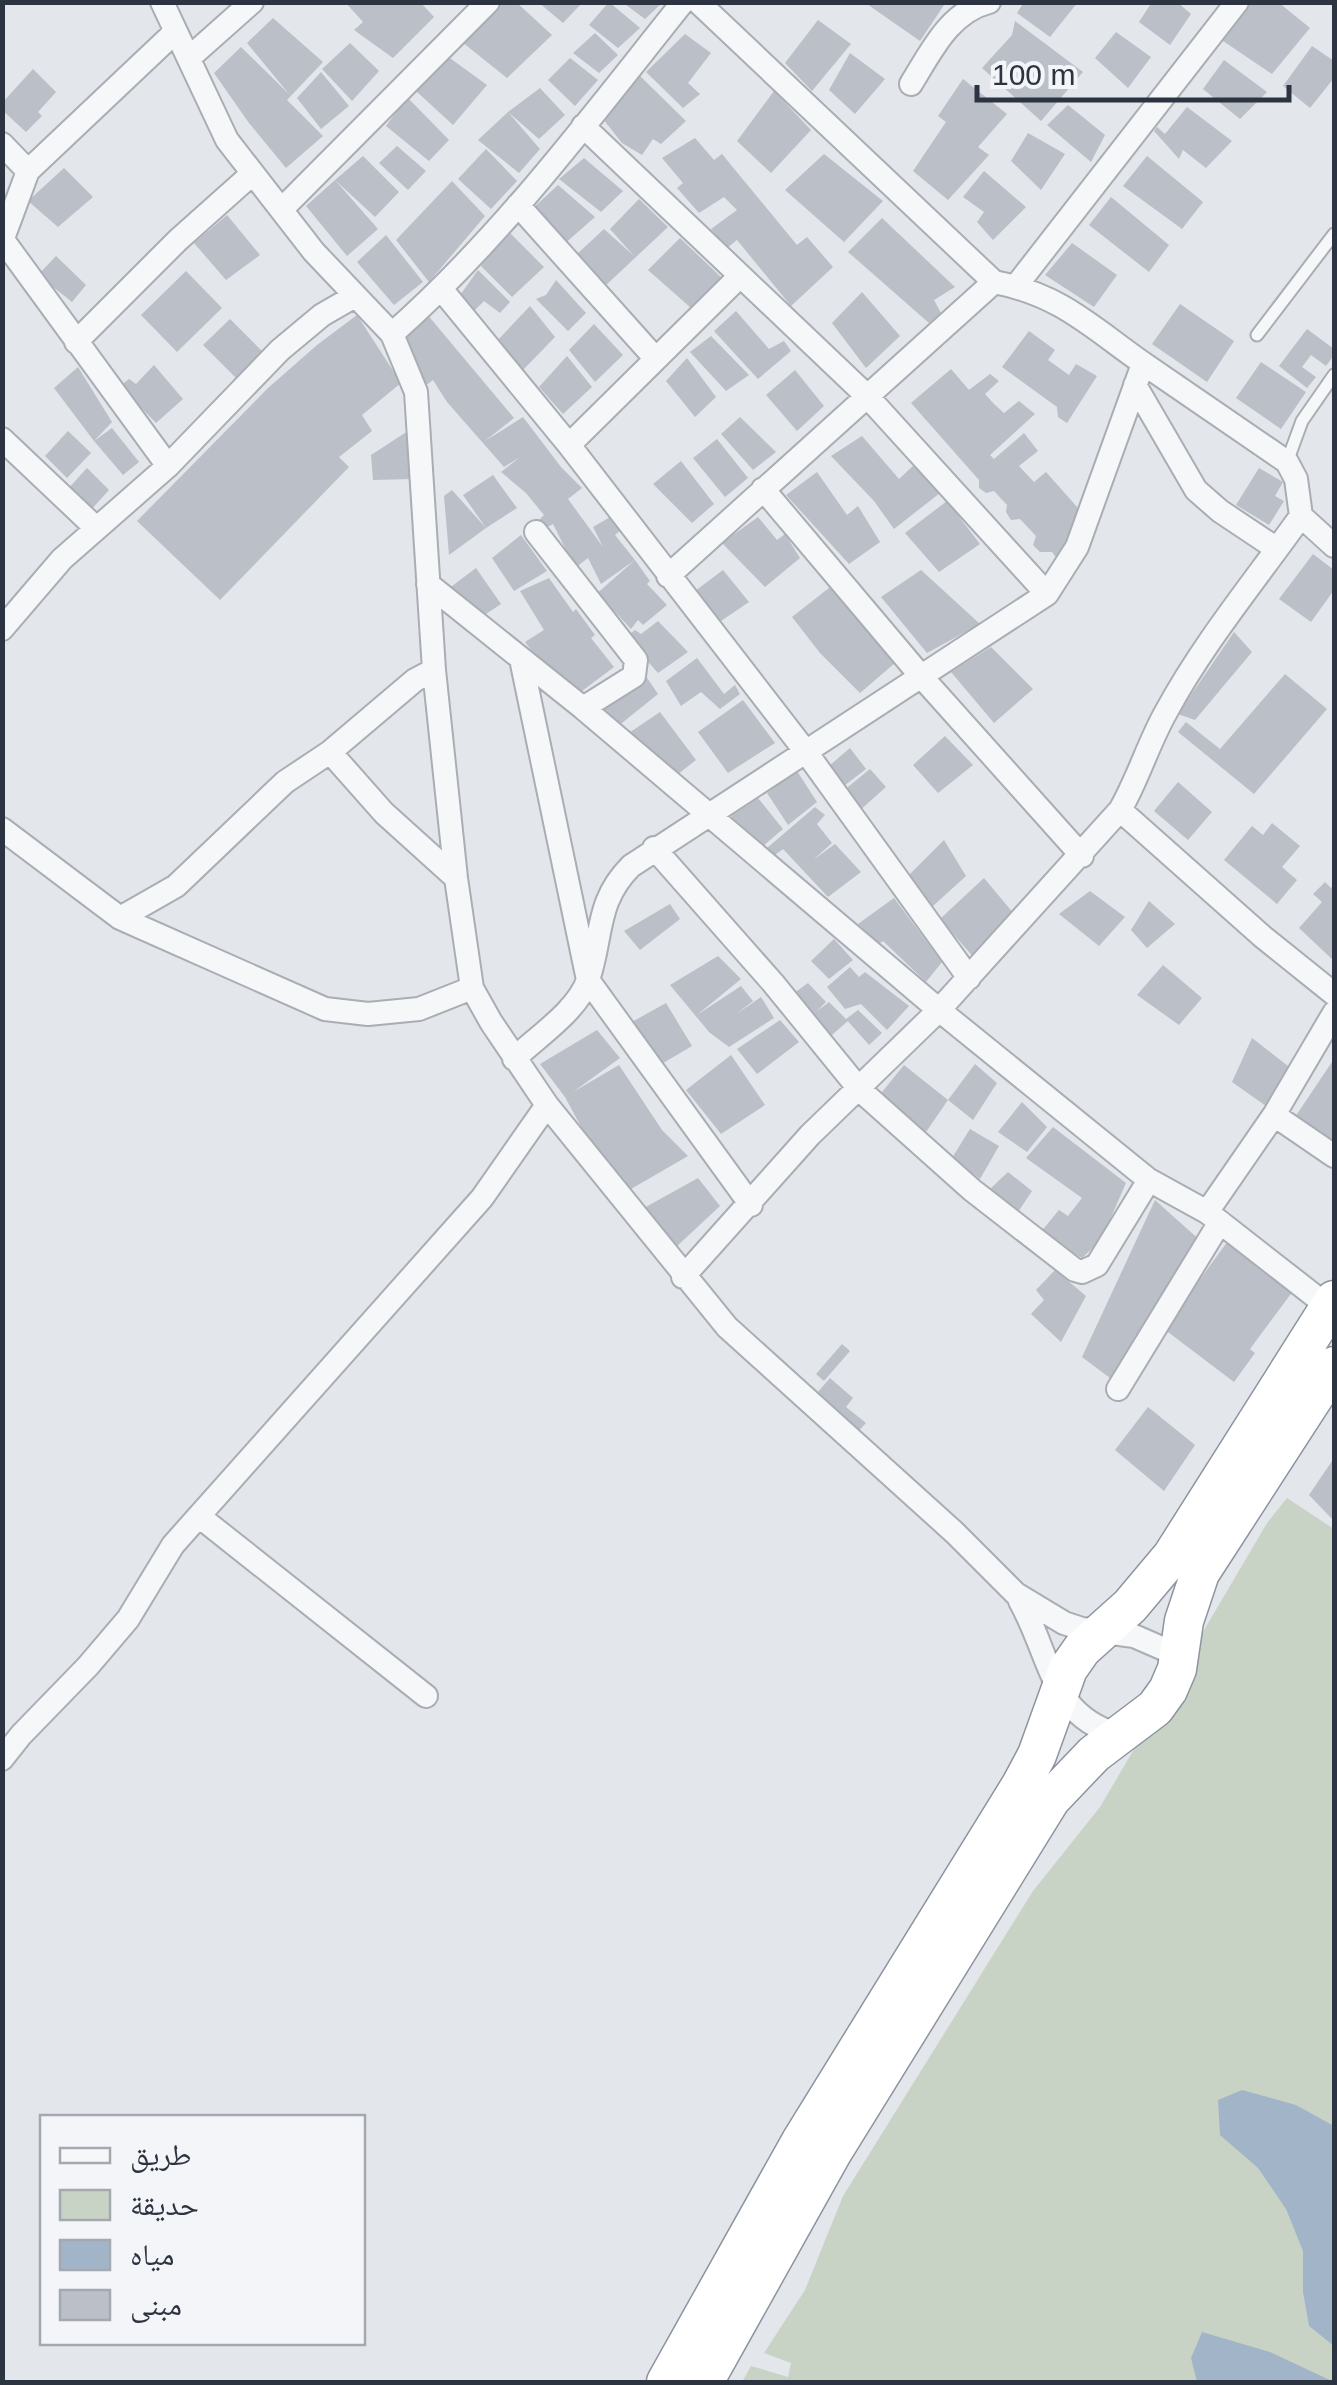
<svg xmlns="http://www.w3.org/2000/svg" width="1337" height="2385" viewBox="0 0 1337 2385" font-family="Arial,'Noto Naskh Arabic',sans-serif">
  <style>
    .green { fill: #c9d3c5 }
    .water { fill: #a2b4c7 }
    .building { fill: #bbbfc7 }
    .lines { fill: none; stroke-linecap: round; stroke-linejoin: round }
    .service-casing { stroke: #a9adb4; stroke-width: 15 }
    .minor-casing { stroke: #a9adb4; stroke-width: 26 }
    .trunk-casing { stroke: #8c94a0; stroke-width: 41 }
    .service { stroke: #f6f7f9; stroke-width: 11 }
    .minor { stroke: #f6f7f9; stroke-width: 22 }
    .trunk { stroke: #fff; stroke-width: 38 }
  </style>
  <rect width="100%" height="100%" fill="#e3e6ea"/>
  <path class="green" d="M1287,1498L1334,1529V2382H742L751,2366L788,2377L791,2363L764,2353L805,2290L843,2196L1033,1891L1100,1807L1267,1523Z"/>
  <path class="water" d="M1242,2090L1296,2105L1334,2126V2346L1309,2326L1303,2292V2251L1286,2209L1258,2168L1220,2135L1218,2100Z
    M1202,2332L1270,2352L1334,2382H1197L1191,2358Z"/>
  <path class="building" d="M345,2H420L434,17L393,58L354,30L363,22Z
    M502,2H516L552,35L507,78L462,42Z
    M538,2H583L563,23Z
    M609,2L640,28L618,48L589,25Z
    M622,2H663L645,19Z
    M864,2H940L944,5L920,41Z
    M1024,2H1078L1050,37L1017,13Z
    M1152,2H1177L1191,14L1170,45L1139,22Z
    M1252,2H1278L1310,28L1272,74L1223,41Z
    M273,18L323,62L287,100L323,136L286,168L249,123L214,73L241,47L289,94L247,43Z
    M818,20L851,44L812,91L785,63Z
    M1015,21L1083,72L1041,121L982,68L1012,35Z
    M1116,32L1151,57L1128,88L1095,58Z
    M595,33L618,55L599,73L573,53Z
    M685,34L711,53L688,83L700,94L683,108L646,72Z
    M350,43L379,71L352,101L322,69Z
    M1312,46L1334,61V78L1310,108L1283,86Z
    M850,53L885,79L855,114L829,90Z
    M447,56L487,85L453,125L416,91Z
    M570,58L598,80L575,106L548,80Z
    M1224,60L1267,92L1240,119L1203,89Z
    M33,69L56,92L38,112L42,116L26,132L2,110V103Z
    M321,72L349,106L321,129L297,98Z
    M639,75L686,121L661,144L653,139L642,155L622,143L603,119Z
    M963,79L1007,114L978,147L989,155L948,200L913,171L946,122L938,116Z
    M540,88L565,115L539,139L508,112L540,149L519,173L478,140L508,112Z
    M774,91L811,130L771,173L737,141Z
    M407,97L449,140L429,161L386,126Z
    M1068,105L1105,135L1091,162L1047,125Z
    M1187,107L1232,141L1206,168L1183,150L1179,159L1154,131L1157,127L1165,134Z
    M1028,133L1065,154L1041,190L1011,161Z
    M695,138L714,160L722,154L797,245L807,237L833,267L791,306L737,240L727,248L711,229L737,210L724,197L699,213L677,188L683,183L662,158Z
    M397,146L426,171L408,190L379,163Z
    M486,149L517,181L491,209L458,179Z
    M824,154L883,201L844,242L785,190Z
    M363,156L399,192L375,217L335,180Z
    M1147,156L1203,202L1182,229L1123,186Z
    M584,158L623,191L601,212L559,179Z
    M64,168L93,197L58,227L28,201Z
    M984,171L1026,207L993,240L977,222L984,212L963,197Z
    M335,180L378,229L347,256L306,206Z
    M452,181L485,216L429,282L396,240Z
    M558,185L595,217L562,246L532,209Z
    M1111,197L1169,245L1149,272L1089,225Z
    M639,199L668,227L604,287L576,255L604,229L634,256L610,229Z
    M227,215L260,255L226,280L194,243Z
    M882,218L955,287L934,300L941,313L929,323L848,252Z
    M508,231L544,267L512,297L481,266Z
    M386,235L423,282L394,305L357,262Z
    M680,238L722,278L691,308L648,270Z
    M1072,243L1117,275L1094,307L1045,275Z
    M56,256L86,285L72,302L38,275Z
    M478,270L510,302L500,313L484,301L472,313L458,298Z
    M186,271L222,308L177,352L141,315Z
    M556,280L586,313L568,331L536,299L546,295Z
    M862,292L900,336L866,368L832,323Z
    M1180,304L1234,341L1207,382L1152,344Z
    M530,306L555,337L523,370L496,342Z
    M736,311L769,349L784,341L791,351L758,379L714,331Z
    M426,313L514,418L485,441L523,417L561,467L582,488L568,499L603,547L593,527L612,516L621,530L615,535L635,560L650,581L647,584L667,605L643,625L638,620L631,629L614,611L610,614L594,596L635,560L601,584L588,558L575,568L553,524L546,528L540,519L544,515L526,493L501,472L520,457L504,467L447,402L433,380L421,389L406,337Z
    M357,315L401,383L362,415L372,431L339,457L349,467L220,600L137,521L268,388L317,345Z
    M230,319L264,353L237,379L203,345Z
    M594,324L623,355L595,382L569,350Z
    M1307,329L1334,349V355L1326,366L1311,355L1302,367L1316,377L1307,388L1279,366Z
    M1029,331L1055,350L1048,360L1069,375L1076,364L1097,376L1067,423L1058,417L1057,407L1002,367Z
    M711,336L749,375L726,391L690,352Z
    M567,356L592,387L563,414L539,387Z
    M687,358L716,397L695,417L666,381Z
    M1261,362L1306,392L1281,429L1236,398Z
    M154,365L183,399L156,423L120,386L129,379L136,384Z
    M78,367L112,422L94,441L112,428L139,462L123,475L94,441L54,388Z
    M951,369L969,390L990,374L999,381L985,394L994,404L1004,413L1019,401L1035,414L990,455L994,459L1024,433L1038,451L1019,466L1034,482L1046,472L1086,517L1058,560L1052,552H1040L1033,545L1036,536L1020,519L1011,520L1006,512L1007,505L994,491L986,493L979,488V480L911,403Z
    M795,370L824,406L797,431L766,395Z
    M740,417L776,452L753,470L721,434Z
    M411,429L412,479L373,480L371,455Z
    M68,431L91,453L67,478L45,456Z
    M862,436L899,479L914,465L940,493L894,529L874,501L831,456Z
    M717,439L748,478L725,497L693,458Z
    M681,461L714,504L692,523L653,484Z
    M87,468L109,490L90,511L67,490Z
    M1259,468L1283,482L1275,496L1284,501L1269,525L1236,505Z
    M817,472L847,515L858,506L880,542L849,564L786,495Z
    M493,475L517,508L486,528L463,495Z
    M452,490L486,528L449,555L444,496Z
    M947,501L980,544L939,572L905,533Z
    M758,517L777,540L785,534L800,558L765,587L722,543Z
    M521,535L547,571L514,591L492,558Z
    M1313,554L1334,570V590L1311,622L1279,599Z
    M476,568L501,604L480,618L448,589Z
    M723,570L749,602L721,621L695,591Z
    M921,570L980,624L927,653L881,597Z
    M549,578L573,612L576,609L595,635L591,638L614,667L578,694L547,670L525,642L544,630L520,591Z
    M834,584L895,663L860,693L820,653L792,617Z
    M658,621L688,652L658,673L626,637L635,630L641,634Z
    M1234,632L1252,652L1195,720L1178,714Z
    M991,647L1033,689L994,723L951,672Z
    M697,658L724,694L735,685L740,694L720,709L701,692L681,706L666,681Z
    M643,672L658,694L617,727L592,708Z
    M1285,674L1327,709L1254,794L1178,732L1186,722L1220,749Z
    M743,700L775,743L728,773L698,732Z
    M660,712L696,760L673,778L626,735Z
    M945,736L973,765L938,793L913,765Z
    M850,748L866,769L840,789L829,766Z
    M870,769L886,787L859,811L843,791Z
    M797,771L817,802L788,825L767,793Z
    M1178,782L1212,812L1188,840L1154,811Z
    M758,798L783,829L762,847L753,836L748,839L731,816Z
    M815,807L825,815L817,824L832,843L813,860L835,844L861,872L828,897L783,849L775,855L767,848Z
    M1272,823L1300,846L1282,867L1297,880L1277,904L1224,860L1252,826L1263,835Z
    M944,840L966,876L933,906L907,877Z
    M984,878L1019,920L976,960L940,919Z
    M1325,882L1331,888L1334,884V961L1299,928L1322,902L1313,894Z
    M1090,891L1125,917L1099,946L1059,914Z
    M894,898L942,962L926,982L883,941L879,944L858,924Z
    M1149,901L1175,924L1147,948L1131,930Z
    M670,904L680,919L640,950L624,931Z
    M834,939L853,960L829,979L811,961Z
    M718,956L741,979L697,1015L741,986L753,1001L735,1015L761,997L774,1018L729,1047L709,1032L670,985Z
    M1163,965L1202,998L1179,1025L1137,995Z
    M850,967L859,977L865,972L909,1006L887,1030L861,1004L845,1009L827,987Z
    M808,983L826,1002L816,1012L829,1002L848,1021L826,1040L790,996Z
    M666,1003L692,1046L658,1066L630,1023Z
    M858,1010L882,1033L869,1045L846,1019Z
    M780,1020L799,1042L757,1074L737,1049Z
    M597,1030L620,1058L573,1092L619,1065L662,1130L688,1156L631,1189L586,1136L565,1097L540,1064Z
    M1252,1038L1297,1073L1273,1111L1232,1082Z
    M731,1055L765,1105L721,1134L686,1090Z
    M1334,1059V1141L1295,1117Z
    M975,1064L997,1083L973,1120L948,1100L926,1132L878,1097L904,1065L948,1100Z
    M1022,1102L1047,1127L1027,1152L998,1132Z
    M1053,1127L1126,1183L1101,1240L1082,1258L1040,1233L1059,1210L1068,1216L1082,1198L1026,1158Z
    M970,1129L999,1146L980,1179L952,1158Z
    M1008,1172L1032,1191L1018,1212L990,1189Z
    M698,1178L720,1206L674,1249L644,1208Z
    M1155,1200L1203,1243L1110,1378L1082,1357Z
    M1230,1238L1293,1291L1250,1349L1255,1353L1234,1382L1164,1329Z
    M1055,1270L1086,1296L1061,1342L1031,1314L1044,1300L1036,1290Z
    M842,1344L850,1351L824,1381L816,1374Z
    M830,1378L853,1398L846,1407L866,1423L854,1436L811,1400Z
    M1148,1407L1195,1445L1164,1491L1115,1450Z
    M1334,1458V1521L1309,1495Z"/>
  <g class="lines">
    <g class="service-casing">
      <path id="service" d="M1257,335L1334,234
        M1287,462L1302,421L1334,375"/>
    </g>
    <g class="minor-casing">
      <path id="minor" d="M162,2L227,140L314,252L392,334L416,392L434,670L456,878L472,988L491,1022L547,1105L727,1327L955,1533L1016,1594L1064,1623L1082,1629L1134,1636L1180,1656
        M698,2L994,282C1062,295 1092,328 1147,366C1193,398 1241,430 1287,462L1296,479L1301,516L1334,546
        M189,58L252,2
        M911,84C931,52 949,12 989,2
        M583,126L867,396L1047,594
        M2,144L28,171
        M518,205L655,358
        M282,209L488,2
        M3,240L168,466
        M2,241L28,171L175,32
        M1016,286L1237,2
        M442,290L569,445L806,752L969,978
        M392,334C502,237 591,117 683,2
        M76,342L178,240L252,174
        M1135,385L1196,490L1220,511L1277,549
        M2,439L96,528
        M569,445L740,276
        M763,489L920,675L1082,856
        M536,532L636,660L634,676L583,708
        M668,576L994,282
        M428,584L583,708L939,1010L1149,1180L1207,1212L1330,1308
        M2,629L62,559L168,466L280,350L322,315L355,296
        M521,659L588,980L751,1205
        M330,752L384,813L456,878
        M1120,810L1263,937L1334,994
        M2,829L120,918L176,886L285,782L330,752L415,680L434,670
        M654,848L773,983L860,1090L972,1190L1075,1270L1082,1272L1097,1265L1149,1180
        M120,918L325,1009L368,1014L419,1009L472,988
        M514,1059C538,1036 577,1011 588,980C603,936 595,902 631,866L1047,594L1077,547L1143,364
        M1274,1115L1334,1156
        M1207,1212L1274,1115L1334,1013
        M683,1277L810,1135L939,1010L1120,810C1138,779 1148,744 1166,712C1204,642 1254,582 1301,516
        M1118,1389L1220,1222
        M200,1517L426,1696
        M1020,1601C1051,1656 1050,1716 1119,1735
        M2,1759L21,1735L88,1666L128,1619L173,1545L482,1198L547,1105"/>
    </g>
    <g class="trunk-casing">
      <path id="trunk" d="M666,2382L801,2141L1021,1785L1037,1755L1068,1669L1082,1649L1130,1606L1172,1556L1334,1300
        M704,2382L832,2153L1051,1799L1094,1754L1155,1708L1168,1690L1177,1669L1184,1621L1200,1573L1334,1366"/>
    </g>
    <use href="#service" class="service"/>
    <use href="#minor" class="minor"/>
    <use href="#trunk" class="trunk"/>
  </g>
  <rect width="1337" height="2385" fill="none" stroke="#2d3441" stroke-width="10"/>
  <rect x="40" y="2115" width="325" height="230" fill="#f3f5f8" stroke="#a4a8af" stroke-width="2.5"/>
  <rect x="60" y="2148" width="50" height="15" fill="#f6f7f9" stroke="#a4a8af" stroke-width="2.5"/>
  <text x="130" y="2165" font-size="30" fill="#2d3441">طريق</text>
  <rect x="60" y="2190" width="50" height="30" fill="#c9d3c5" stroke="#a4a8af" stroke-width="2.5"/>
  <text x="130" y="2215" font-size="30" fill="#2d3441">حديقة</text>
  <rect x="60" y="2240" width="50" height="30" fill="#a2b4c7" stroke="#a4a8af" stroke-width="2.5"/>
  <text x="130" y="2265" font-size="30" fill="#2d3441">مياه</text>
  <rect x="60" y="2290" width="50" height="30" fill="#bbbfc7" stroke="#a4a8af" stroke-width="2.5"/>
  <text x="130" y="2315" font-size="30" fill="#2d3441">مبنى</text>
  <path d="M977 85v15h312v-15" fill="none" stroke="#2d3441" stroke-width="5"/>
  <text x="992" y="85" font-size="30" fill="#2d3441" stroke="#f3f5f8" stroke-width="8" paint-order="stroke">100 m</text>
</svg>
